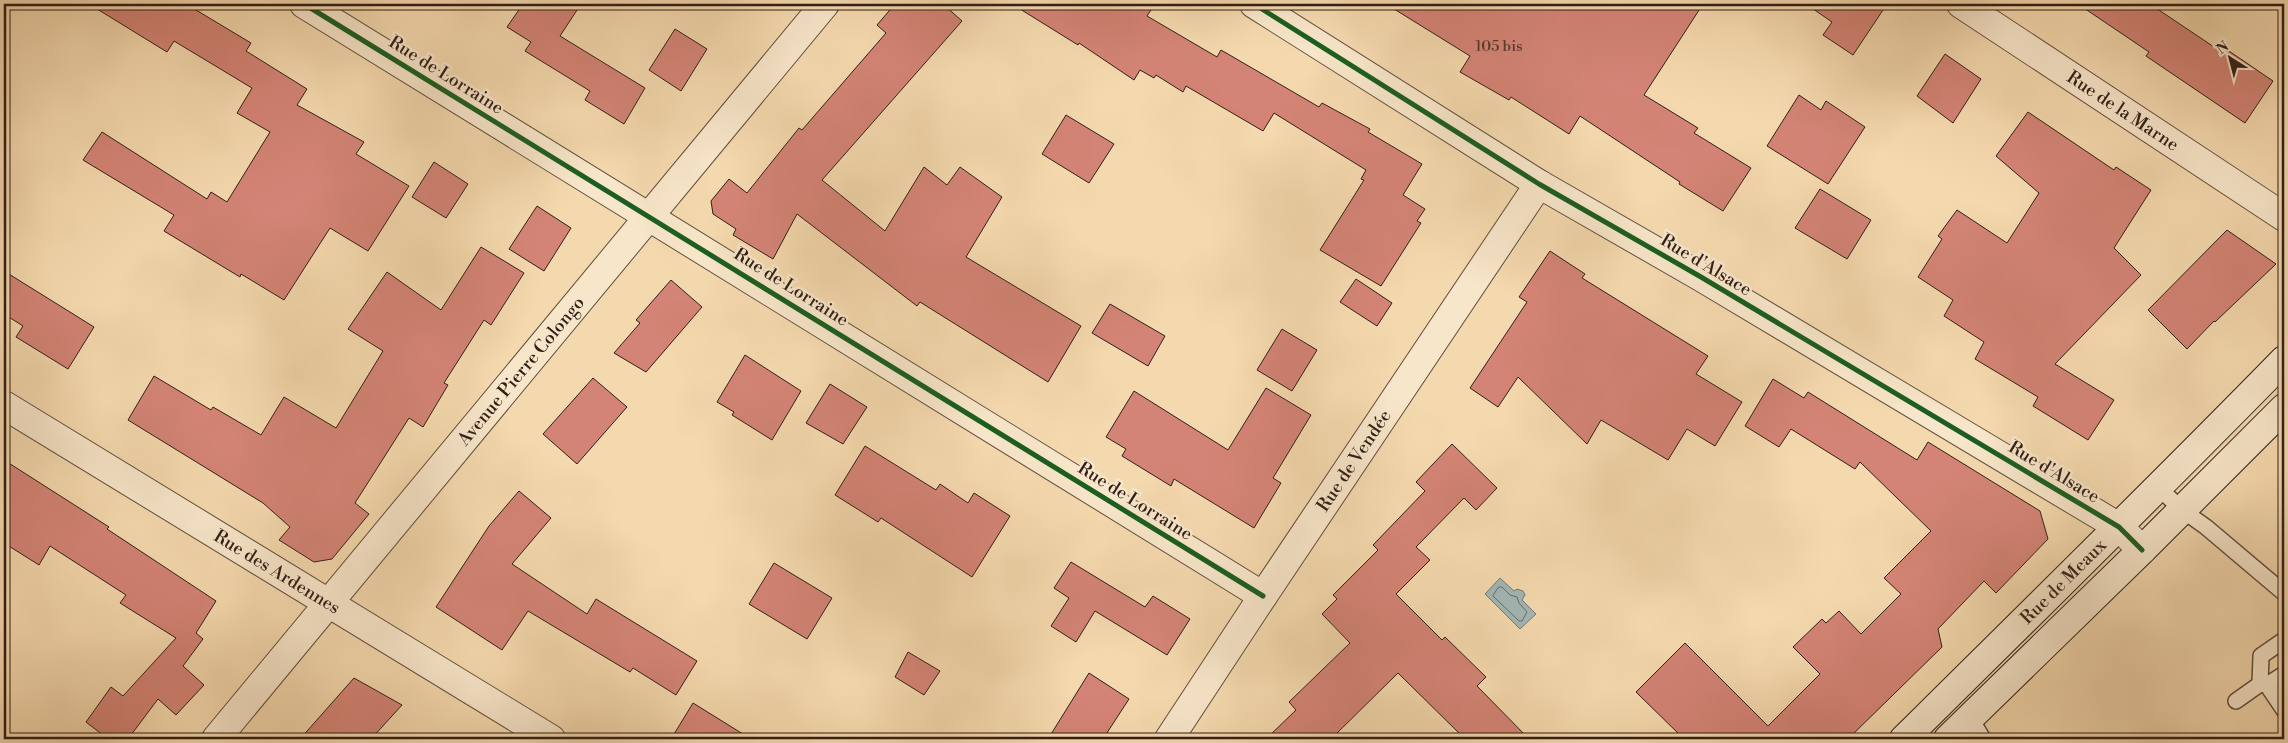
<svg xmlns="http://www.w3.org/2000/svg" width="2288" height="743" viewBox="0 0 2288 743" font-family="'Libre Bodoni',serif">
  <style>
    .water { fill: #a2b7b6; stroke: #747a76 }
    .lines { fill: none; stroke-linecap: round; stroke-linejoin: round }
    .shore { stroke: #696b66; stroke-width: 1 }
    .building { fill: #d48476; stroke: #301f17 }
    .lane-casing { stroke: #614e3d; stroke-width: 18 }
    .street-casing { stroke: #614e3d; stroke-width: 30 }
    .secondary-casing { stroke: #301f17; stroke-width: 30 }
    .lane { stroke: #f8e6ca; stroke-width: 15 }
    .street { stroke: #f8e6ca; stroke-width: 28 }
    .secondary { stroke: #f8e6ca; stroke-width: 28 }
    .cycleway-casing { stroke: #f8e6ca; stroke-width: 8 }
    .cycleway { stroke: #1b5e20; stroke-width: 5 }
    .labels { text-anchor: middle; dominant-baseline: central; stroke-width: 5; stroke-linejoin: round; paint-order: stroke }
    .number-label { font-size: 15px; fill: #59382f }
    .street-label { font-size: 18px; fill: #301f17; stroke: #f8e6ca }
  </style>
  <rect width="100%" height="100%" fill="#f5d9ae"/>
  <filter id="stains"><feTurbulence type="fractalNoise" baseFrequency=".004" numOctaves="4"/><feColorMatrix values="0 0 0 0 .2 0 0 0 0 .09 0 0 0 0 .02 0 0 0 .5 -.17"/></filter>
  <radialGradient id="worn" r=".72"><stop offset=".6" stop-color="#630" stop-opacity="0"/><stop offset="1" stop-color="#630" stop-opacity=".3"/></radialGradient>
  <path class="water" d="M1500,578L1514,591L1517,589L1523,591L1525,595L1522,600L1536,614L1520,629L1485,594Z"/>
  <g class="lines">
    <path class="shore" d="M1499,587H1502L1510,595L1517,597L1519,603L1527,612L1522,621H1519L1493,596Z"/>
  </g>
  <path class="building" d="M89,4H186L251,43L246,51L307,89L297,105L364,142L356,154L409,186L368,251L330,228L284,300L241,274L240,277L164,231L174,215L83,160L102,132L207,199L211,192L227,202L270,132L237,113L252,88L174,41L167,52Z
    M523,4H581L560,36L645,88L624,124L585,100L590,91L525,51L531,42L507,27Z
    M895,4H943L962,21L822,180L885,231L924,167L947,185L960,167L1002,197L966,257L1081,326L1048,382L920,302L917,306L797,214L773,259L733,235L736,229L713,214L711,201L729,179L747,193L799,128L802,130L886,33L877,25Z
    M1012,4H1155L1147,16L1217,57L1221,50L1319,107L1322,103L1370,129L1368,132L1422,164L1403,195L1425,209L1417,221L1421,223L1381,286L1320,250L1364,180L1361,179L1366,170L1274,113L1263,131L1186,86L1183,92L1156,75L1154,78L1140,70L1134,80L1079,43L1078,45Z
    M1386,4H1703L1644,95L1698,128L1694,133L1751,168L1723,211L1679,184L1680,182L1580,116L1569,134L1511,97L1509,100L1460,72L1470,56Z
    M1806,4H1887L1853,55L1823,35L1832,22Z
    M2078,4H2150L2223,53L2226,49L2273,81L2245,123L2146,56L2149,52Z
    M675,29L707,49L681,91L649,70Z
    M1945,54L1981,79L1953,123L1917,96Z
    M1799,95L1821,110L1826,101L1865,127L1828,184L1767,146Z
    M2028,112L2114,170L2116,167L2151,190L2114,248L2141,275L2055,364L2114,400L2088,440L2033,406L2038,397L1975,359L1984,342L1944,316L1953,300L1918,277L1942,239L1938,236L1957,210L2007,243L2039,193L1996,156Z
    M1066,115L1114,144L1089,183L1042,154Z
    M434,162L468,184L446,218L412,197Z
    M1820,189L1871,220L1847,259L1795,228Z
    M537,206L571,228L544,271L509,249Z
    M2227,230L2276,264L2215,322L2214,321L2187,349L2148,310Z
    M481,247L524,273L491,325L484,320L444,383L448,385L423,427L409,418L355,503L369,514L332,559L314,562L279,540L290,527L263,503L128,420L154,376L211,410L213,407L261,435L284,397L336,428L383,351L348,329L387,272L441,310Z
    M1550,251L1585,274L1582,278L1708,356L1696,374L1742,402L1715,446L1687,429L1668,460L1601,420L1587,444L1518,377L1498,407L1470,388L1527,302L1519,297Z
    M4,271L94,327L68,369L16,337L23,326L4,314Z
    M1356,279L1392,303L1377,326L1340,302Z
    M671,280L702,307L646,372L614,353L640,323L636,320Z
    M1110,304L1165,336L1148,366L1092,333Z
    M1282,329L1317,350L1292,391L1257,370Z
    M745,355L801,391L772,440L732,415L734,412L717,402Z
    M593,378L627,407L577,464L543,434Z
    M1773,379L1804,398L1808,392L1917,460L1928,442L2040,511L2048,539L1996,593L1984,581L1938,629L1942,647L1848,739H1684L1636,692L1685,643L1768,726L1820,674L1793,647L1822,619L1826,623L1839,611L1861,634L1901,594L1884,578L1931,531L1860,462L1855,469L1791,429L1779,447L1745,426Z
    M830,384L867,407L843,444L806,423Z
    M1266,388L1311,415L1273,478L1281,483L1254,528L1174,479L1171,486L1122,456L1126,449L1106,437L1134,391L1228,450Z
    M1452,444L1497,488L1476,510L1464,498L1416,547L1430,560L1396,594L1442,640L1445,637L1486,677L1477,686L1529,739H1465L1398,673L1331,739H1266L1296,710L1289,702L1350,643L1322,614L1337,599L1333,595L1378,550L1373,545L1425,491L1416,482Z
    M865,446L936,490L940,484L968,503L974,493L1010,516L972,577L881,518L878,522L835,495Z
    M4,460L109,527L107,529L216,601L196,633L203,639L183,666L204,685L176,715L158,699L128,739H108L86,722L111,687L123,696L176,638L120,603L126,595L50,546L39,565L4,543Z
    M519,491L551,518L512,564L587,614L596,599L697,661L676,695L633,668L630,672L528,611L502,650L436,607L489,526Z
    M1071,562L1145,607L1153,596L1190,619L1167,655L1095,611L1076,642L1051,626L1069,598L1054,588Z
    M774,563L832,598L807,639L749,604Z
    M908,652L940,671L924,695L895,677Z
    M1089,673L1129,699L1103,739H1048Z
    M354,678L402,705L371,739H300Z
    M693,703L751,739H671Z"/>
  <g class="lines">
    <g class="lane-casing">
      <path id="lane" d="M2159,488L2182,510L2206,527L2284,593
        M2260,684L2261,656L2284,640
        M2267,685L2284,674
        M2236,701L2260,684L2267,685L2284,710
        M1970,717L1983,739"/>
    </g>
    <g class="street-casing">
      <g id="street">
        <path d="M304,4L1263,596"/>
        <path d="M1254,4L1539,184L1701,277L2119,527L2142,550"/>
        <path id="s1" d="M1961,4L2284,217"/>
        <path id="s2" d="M4,405L551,739"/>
        <path id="s3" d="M216,739L825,4"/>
        <path id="s4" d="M1169,739L1263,596L1539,184"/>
      </g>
    </g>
    <g class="secondary-casing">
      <g id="secondary">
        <path id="s5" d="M1904,739C2031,613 2159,488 2284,360"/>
        <path d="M1948,739L2142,550L2284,408"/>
      </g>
    </g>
    <use href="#lane" class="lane"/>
    <use href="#street" class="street"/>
    <use href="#secondary" class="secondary"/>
    <g class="cycleway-casing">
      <path id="cycleway" d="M304,4L1263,596
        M1254,4L1539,184L1701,277L2119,527L2142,550"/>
    </g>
    <use href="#cycleway" class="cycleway"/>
  </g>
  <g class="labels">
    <g class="number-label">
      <text x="1499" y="46">105 bis</text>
    </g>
    <g class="street-label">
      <text transform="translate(446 75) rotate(32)">Rue de Lorraine</text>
      <text stroke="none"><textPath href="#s1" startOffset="194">Rue de la Marne</textPath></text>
      <text transform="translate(1706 265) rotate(31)">Rue d'Alsace</text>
      <text transform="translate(791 287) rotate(32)">Rue de Lorraine</text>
      <text stroke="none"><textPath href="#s3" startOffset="478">Avenue Pierre Colongo</textPath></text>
      <text stroke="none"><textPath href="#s4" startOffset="334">Rue de Vendée</textPath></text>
      <text transform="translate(2054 472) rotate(31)">Rue d'Alsace</text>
      <text transform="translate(1135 501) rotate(32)">Rue de Lorraine</text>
      <text stroke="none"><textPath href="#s2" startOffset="320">Rue des Ardennes</textPath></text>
      <text stroke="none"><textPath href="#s5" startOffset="224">Rue de Meaux</textPath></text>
    </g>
  </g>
  <rect width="2288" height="743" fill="none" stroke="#f5d9ae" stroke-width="20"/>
  <rect x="5" y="5" width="2278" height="733" fill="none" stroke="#301f17" stroke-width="2.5"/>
  <rect x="10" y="10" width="2268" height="723" fill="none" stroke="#301f17"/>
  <g transform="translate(2230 58) rotate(324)" stroke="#f8e6ca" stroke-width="4" paint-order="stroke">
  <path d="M0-4L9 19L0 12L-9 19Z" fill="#301f17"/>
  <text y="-8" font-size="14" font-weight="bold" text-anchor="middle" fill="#301f17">N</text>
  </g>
  <rect width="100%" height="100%" filter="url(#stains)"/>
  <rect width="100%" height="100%" fill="url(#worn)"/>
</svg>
